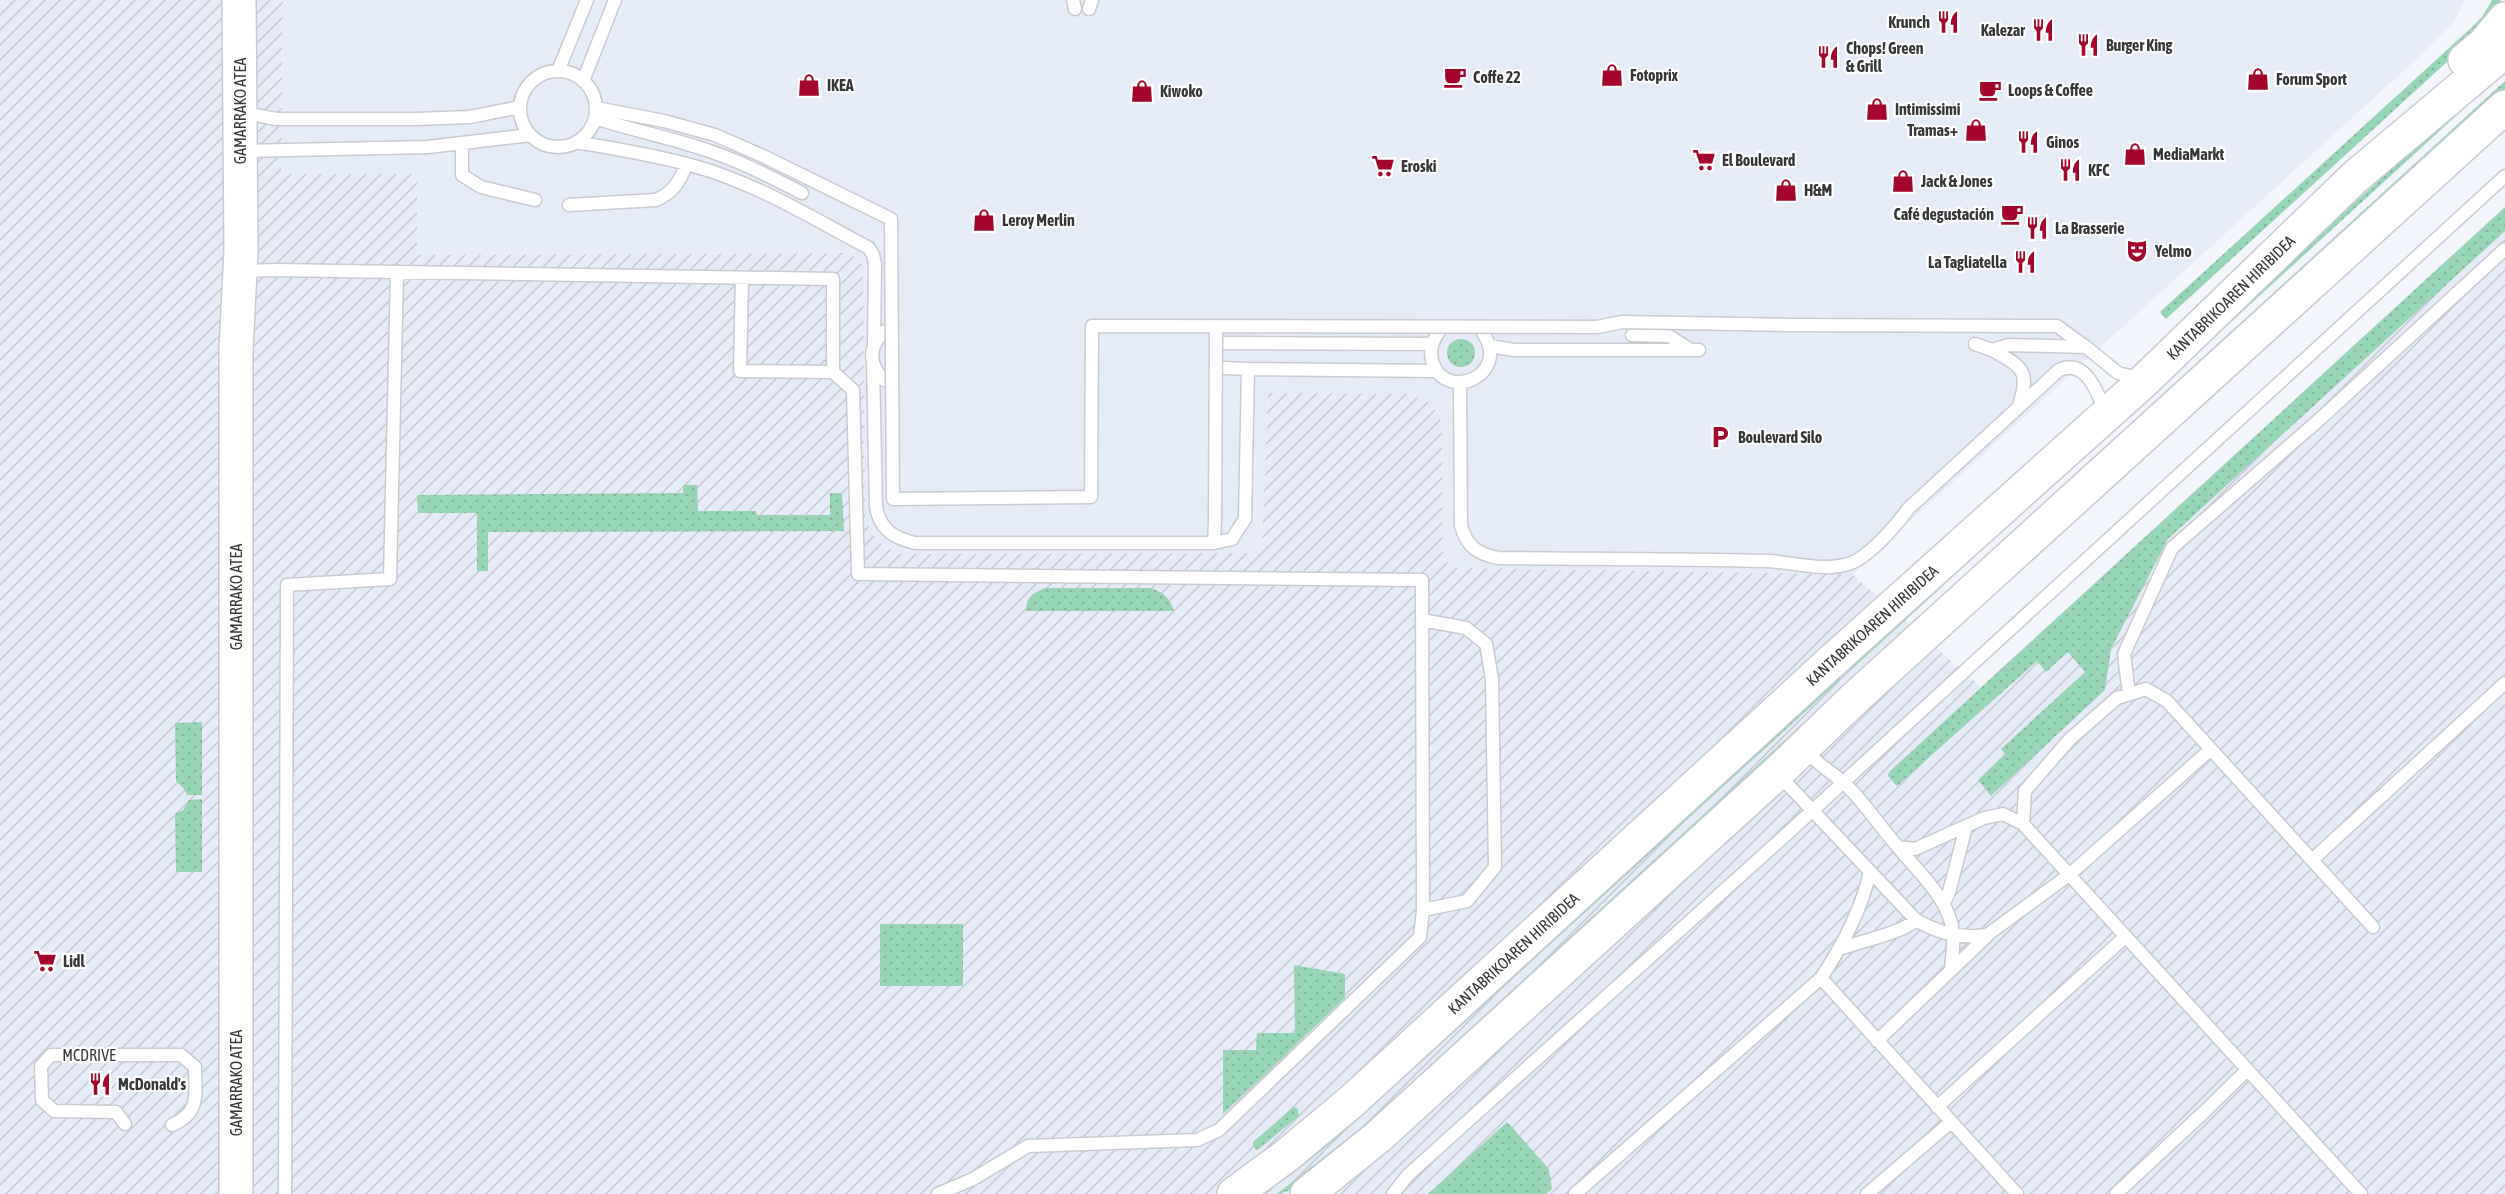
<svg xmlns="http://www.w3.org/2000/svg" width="2505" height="1194" viewBox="0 0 2505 1194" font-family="'Asap Condensed',sans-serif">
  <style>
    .built { fill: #e6ebf8 }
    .industrial { fill: url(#industrial-furrows) }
    .grass { fill: url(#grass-dots) }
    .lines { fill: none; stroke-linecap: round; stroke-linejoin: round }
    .lane-casing { stroke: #c9cbd1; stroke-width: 15 }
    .primary-casing { stroke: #c9cbd1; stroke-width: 36 }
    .lane { stroke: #fff; stroke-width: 12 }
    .primary { stroke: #fff; stroke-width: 33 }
    .lane-bridge-casing { stroke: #c9cbd1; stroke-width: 15; stroke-linecap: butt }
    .lane-bridge { stroke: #fff; stroke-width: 12 }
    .labels { text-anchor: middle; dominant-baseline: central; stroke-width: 4.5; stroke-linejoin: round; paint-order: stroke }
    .poi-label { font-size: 16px; font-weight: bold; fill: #363739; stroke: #fff; text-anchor: start }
    .street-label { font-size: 16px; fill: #363739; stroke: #fff }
  </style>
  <defs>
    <pattern id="industrial-furrows" width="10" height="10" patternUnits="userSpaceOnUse" patternTransform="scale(1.5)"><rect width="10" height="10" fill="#e6ebf8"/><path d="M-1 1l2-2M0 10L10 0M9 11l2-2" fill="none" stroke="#c6cad5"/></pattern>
    <pattern id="grass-dots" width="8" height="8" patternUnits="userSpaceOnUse" patternTransform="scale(1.5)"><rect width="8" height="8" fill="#96d5b6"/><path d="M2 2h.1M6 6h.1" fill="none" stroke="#82b79d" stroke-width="1.8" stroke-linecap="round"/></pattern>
  </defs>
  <rect width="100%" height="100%" fill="#f2f5fb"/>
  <path class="built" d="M283,0H2466L2452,24L2410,65L1852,574L1455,568L1448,564L1443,555L1442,423L1268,393L1262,545L1252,553L900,554L878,542L868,525L865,516L862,264L845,253L417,255L281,174Z"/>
  <path class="industrial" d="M0,0H283L281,174H417V255L845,253L856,258L862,264L863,273L865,516L868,525L878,542L900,554L1252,553L1262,545L1268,393L1410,394L1432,404L1442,423L1443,555L1448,564L1455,568L1852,574L1981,687L2505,207V1194H0Z"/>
  <path class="grass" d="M2492,0H2501L2495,14L2472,39L2166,319L2160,312L2471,28L2482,17Z
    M2505,65V71L1852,669L1849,665Z
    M2505,81V89L2502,91L1857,674Z
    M2505,207V231L2168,539L2111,649L2105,690L1991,796L1978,780L2005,754L2001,749L2085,672L2068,652L2046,672L2037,661L1897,786L1888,776L1889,772Z
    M1447 353a14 14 0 1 1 28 0a14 14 0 1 1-28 0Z
    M683,485H697L698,511H756L757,515H830V493H842L844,531L488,532V571H477V513H418L417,495L683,493Z
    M1045,588H1151C1164,593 1169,597 1174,611H1026C1026,597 1033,593 1045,588Z
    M1837,675L1841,679L1362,1116C1343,1132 1275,1194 1255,1194Z
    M1846,684L1849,688L1370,1126C1353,1140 1296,1194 1277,1194L1367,1123Z
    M202,722V795H187L185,790L176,781L175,723Z
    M202,799V872H176L175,814L183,810L189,800Z
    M880,924H963V986H880Z
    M1294,965L1345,974V998L1223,1114V1050H1256L1257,1033H1295Z
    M1294,1107L1298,1109L1299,1116L1260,1148L1256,1150L1253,1146V1142Z
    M1507,1122L1549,1169L1552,1189L1546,1194H1428Z"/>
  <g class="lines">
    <g class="lane-casing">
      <path id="lane" d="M1073,0L1075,9
        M1089,9L1092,0
        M558,71L587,0
        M520 109a38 38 0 1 1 76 0a38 38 0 1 1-76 0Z
        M583,81L615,0
        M596,108L664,121L715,135
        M241,112L276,119H417L470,117L520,107
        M595,118C628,129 663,136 697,147C734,158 767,175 802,193
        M576,142C616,149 655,155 694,166C756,183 812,218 869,248L873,255L875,264L874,344
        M462,144V175L481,187L535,200
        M241,151L428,147L530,135
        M569,205L656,200C674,192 679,182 687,164
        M241,271L276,270L833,279V372L740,371L742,278
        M1787,325L2057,326L2086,347
        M1438,333C1432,342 1429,353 1433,364C1449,403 1511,373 1483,333
        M1632,335L1669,336L1689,349
        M1223,343L1432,344
        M1975,344L1992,350L2009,345L2086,347L2118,373L2141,379
        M1490,346L1514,350H1699
        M1992,350C2023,367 2031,371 2018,408
        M873,365L876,507C880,530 894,538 915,543H1214L1232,539L1245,519L1248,369L1436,371
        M1223,368L1248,369
        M833,372L853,390L858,574L1422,580L1423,910L1420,937L1219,1130L1197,1140L1028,1146L973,1179L938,1194
        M884,380C868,364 868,346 885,331
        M1460,383L1461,526C1467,547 1478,554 1498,558C1587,559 1677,559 1767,561C1793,562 1822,572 1848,564C1867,559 1896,526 1908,509L2059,370C2085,358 2098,392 2105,412
        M1214,543L1215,520
        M1422,620L1466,628L1486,644L1492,679L1495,867L1467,901L1423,910
        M2129,694L2124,654L2172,548L2320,419L2505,249
        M1804,749C1818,765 1829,770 1843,782C1864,801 1879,826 1898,847L1915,849L1984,818L2003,814L2023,824L2361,1194
        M1777,773L1916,920C1938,933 1962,939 1987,935L2069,875L2211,749
        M2023,824L2025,791L2069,740L2117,698L2146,689L2167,701L2373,927
        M1898,847C1918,872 1950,899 1953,933C1954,945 1952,958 1951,970
        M2312,860L2505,683
        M1870,872C1861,911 1843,945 1821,978L2017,1194
        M1944,903L1949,892L1966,827
        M1839,949C1859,942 1902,933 1916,920
        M1877,1041L1987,936
        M1937,1107L2125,937
        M125,1124L116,1112L54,1111L42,1100L41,1066L51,1055H181L195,1067C195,1095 201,1112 172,1125
        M285,1194L287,585L390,579L397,272
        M1393,1194L1408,1175L1789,832L2505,176
        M1575,1194L1821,978
        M1867,1194L1951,1122
        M2116,1194L2203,1113L2247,1070"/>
    </g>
    <g class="primary-casing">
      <g id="primary">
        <path d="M2465,60L2484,44L2505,19"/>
        <path d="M236,1194V350L241,251L239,0"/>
        <path id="s1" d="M1234,1194L1286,1156L1352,1101L1833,660L2145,380L2355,177L2505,51"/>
        <path d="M1307,1194L1378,1137L1777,773L1855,698L2505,107"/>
      </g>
    </g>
    <use href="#lane" class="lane"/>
    <use href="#primary" class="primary"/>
    <g class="lane-bridge-casing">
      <path id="lane-bridge" d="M715,135L765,157L891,219L893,499L1091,497L1092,326L1597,327L1622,322L1787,325
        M1215,520L1216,326"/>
    </g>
    <use href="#lane-bridge" class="lane-bridge"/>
  </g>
  <defs>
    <g id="restaurant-bare" transform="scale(1.8)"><path d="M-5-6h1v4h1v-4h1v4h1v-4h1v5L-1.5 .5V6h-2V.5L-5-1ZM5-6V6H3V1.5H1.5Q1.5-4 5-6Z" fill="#a3052c" stroke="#fff" stroke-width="2.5" paint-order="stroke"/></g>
    <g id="shop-bare" transform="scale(1.8)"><path d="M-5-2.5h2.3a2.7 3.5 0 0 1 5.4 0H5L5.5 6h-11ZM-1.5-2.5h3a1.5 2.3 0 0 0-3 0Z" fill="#a3052c" stroke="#fff" stroke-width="2.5" paint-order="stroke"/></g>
    <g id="cafe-bare" transform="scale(1.8)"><path d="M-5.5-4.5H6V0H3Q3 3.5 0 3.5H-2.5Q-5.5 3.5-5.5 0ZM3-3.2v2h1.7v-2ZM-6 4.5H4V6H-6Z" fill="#a3052c" stroke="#fff" stroke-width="2.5" paint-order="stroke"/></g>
    <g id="supermarket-bare" transform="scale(1.8)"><path d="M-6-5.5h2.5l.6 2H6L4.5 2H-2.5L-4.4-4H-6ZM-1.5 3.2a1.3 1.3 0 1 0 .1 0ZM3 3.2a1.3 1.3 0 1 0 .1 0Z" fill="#a3052c" stroke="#fff" stroke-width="2.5" paint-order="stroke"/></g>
    <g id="theatre-bare" transform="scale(1.8)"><path d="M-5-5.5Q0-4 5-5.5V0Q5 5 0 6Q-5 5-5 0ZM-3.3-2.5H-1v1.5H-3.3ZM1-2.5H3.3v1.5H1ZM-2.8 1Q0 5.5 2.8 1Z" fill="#a3052c" stroke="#fff" stroke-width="2.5" paint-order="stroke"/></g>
    <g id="parking-bare" transform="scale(1.8)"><path d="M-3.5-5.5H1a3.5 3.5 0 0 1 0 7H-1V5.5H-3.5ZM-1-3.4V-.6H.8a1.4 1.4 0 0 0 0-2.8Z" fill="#a3052c" stroke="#fff" stroke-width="2.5" paint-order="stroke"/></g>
  </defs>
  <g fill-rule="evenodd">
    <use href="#restaurant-bare" x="1948" y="22"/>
    <use href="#restaurant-bare" x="2043" y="30"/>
    <use href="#restaurant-bare" x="2088" y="45"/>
    <use href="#restaurant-bare" x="1828" y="57"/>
    <use href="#shop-bare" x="1612" y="75"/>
    <use href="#cafe-bare" x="1455" y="77"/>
    <use href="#shop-bare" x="2258" y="79"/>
    <use href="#shop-bare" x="809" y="85"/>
    <use href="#cafe-bare" x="1990" y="90"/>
    <use href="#shop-bare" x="1142" y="91"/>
    <use href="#shop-bare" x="1877" y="109"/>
    <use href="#shop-bare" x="1976" y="130"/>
    <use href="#restaurant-bare" x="2028" y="142"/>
    <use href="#shop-bare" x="2135" y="154"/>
    <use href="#supermarket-bare" x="1704" y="160"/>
    <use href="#supermarket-bare" x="1383" y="166"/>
    <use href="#restaurant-bare" x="2070" y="170"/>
    <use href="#shop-bare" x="1903" y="181"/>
    <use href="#shop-bare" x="1786" y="190"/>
    <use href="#cafe-bare" x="2012" y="214"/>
    <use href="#shop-bare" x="984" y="220"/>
    <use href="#restaurant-bare" x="2037" y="228"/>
    <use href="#theatre-bare" x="2137" y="251"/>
    <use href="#restaurant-bare" x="2025" y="262"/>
    <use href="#parking-bare" x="1720" y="437"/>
    <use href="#supermarket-bare" x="45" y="961"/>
    <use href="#restaurant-bare" x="100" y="1084"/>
  </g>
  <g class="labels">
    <g class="poi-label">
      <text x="1930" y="22" text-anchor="end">Krunch</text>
      <text x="2025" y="30" text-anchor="end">Kalezar</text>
      <text x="2106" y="45">Burger King</text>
      <text x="1846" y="48">Chops! Green<tspan x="1846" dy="18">&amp; Grill</tspan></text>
      <text x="1630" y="75">Fotoprix</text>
      <text x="1473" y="77">Coffe 22</text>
      <text x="2276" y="79">Forum Sport</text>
      <text x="827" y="85">IKEA</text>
      <text x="2008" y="90">Loops &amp; Coffee</text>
      <text x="1160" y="91">Kiwoko</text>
      <text x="1895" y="109">Intimissimi</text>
      <text x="1958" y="130" text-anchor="end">Tramas+</text>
      <text x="2046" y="142">Ginos</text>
      <text x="2153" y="154">MediaMarkt</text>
      <text x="1722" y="160">El Boulevard</text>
      <text x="1401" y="166">Eroski</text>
      <text x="2088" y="170">KFC</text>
      <text x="1921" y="181">Jack &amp; Jones</text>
      <text x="1804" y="190">H&amp;M</text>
      <text x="1994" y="214" text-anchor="end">Café degustación</text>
      <text x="1002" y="220">Leroy Merlin</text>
      <text x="2055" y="228">La Brasserie</text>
      <text x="2155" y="251">Yelmo</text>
      <text x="2007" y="262" text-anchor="end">La Tagliatella</text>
      <text x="1738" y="437">Boulevard Silo</text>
      <text x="63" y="961">Lidl</text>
      <text x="118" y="1084">McDonald's</text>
    </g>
    <g class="street-label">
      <text transform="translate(240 111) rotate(-90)">GAMARRAKO ATEA</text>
      <text stroke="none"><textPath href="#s1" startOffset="1341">KANTABRIKOAREN HIRIBIDEA</textPath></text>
      <text transform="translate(236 597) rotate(-90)">GAMARRAKO ATEA</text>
      <text stroke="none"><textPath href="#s1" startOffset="855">KANTABRIKOAREN HIRIBIDEA</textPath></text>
      <text stroke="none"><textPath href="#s1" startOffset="369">KANTABRIKOAREN HIRIBIDEA</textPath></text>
      <text x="89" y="1055">MCDRIVE</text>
      <text transform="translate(236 1083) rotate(-90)">GAMARRAKO ATEA</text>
    </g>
  </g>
</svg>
